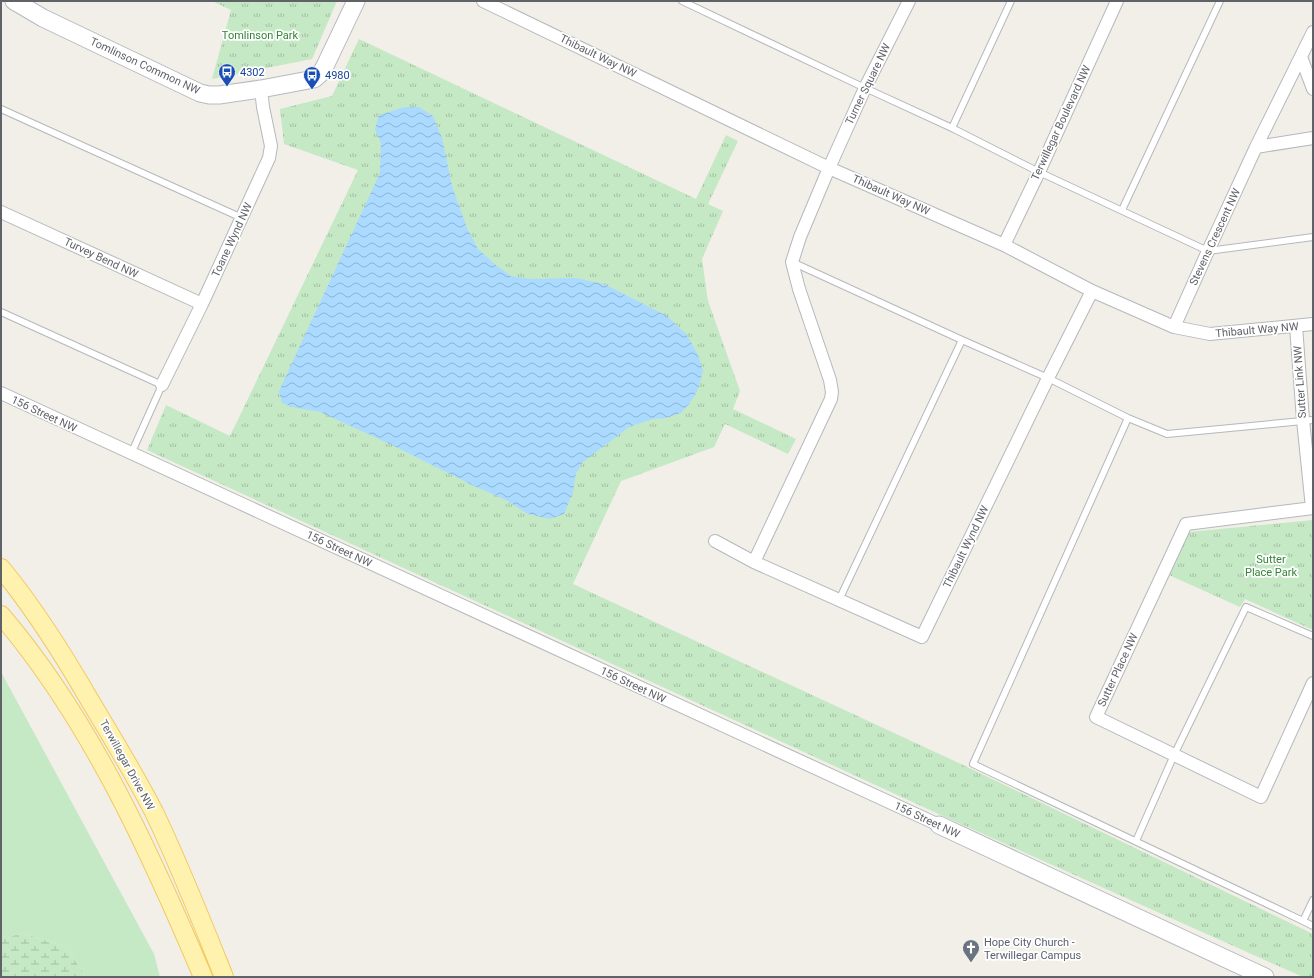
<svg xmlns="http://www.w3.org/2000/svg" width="1314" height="978" viewBox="0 0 1314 978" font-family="Roboto,sans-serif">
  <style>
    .grass { fill: #c5e8c5 }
    .wetland { fill: url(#wetland-marsh) }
    .park { fill: url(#park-tufts) }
    .water { fill: url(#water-waves) }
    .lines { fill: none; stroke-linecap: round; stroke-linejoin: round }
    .lane-casing { stroke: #b5b8bc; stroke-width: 8 }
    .street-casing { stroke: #b5b8bc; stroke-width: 14 }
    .secondary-casing { stroke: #b6babf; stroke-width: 19 }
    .primary-casing { stroke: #f2c960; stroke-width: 20 }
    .lane { stroke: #fff; stroke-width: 6 }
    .street { stroke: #fff; stroke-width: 12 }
    .secondary { stroke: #fff; stroke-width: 17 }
    .primary { stroke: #fff2af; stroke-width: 18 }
    .labels { text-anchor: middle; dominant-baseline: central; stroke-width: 3.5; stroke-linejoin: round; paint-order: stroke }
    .park-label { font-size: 11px; fill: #348238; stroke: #fff }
    .street-label { font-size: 11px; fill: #5f6368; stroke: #fff }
    .transit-label { font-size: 11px; fill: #164399; stroke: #fff; text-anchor: start }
    .worship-label { font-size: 11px; fill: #5b616d; stroke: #fff; text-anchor: start }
  </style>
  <defs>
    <pattern id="wetland-marsh" width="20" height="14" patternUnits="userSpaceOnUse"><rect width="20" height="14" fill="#c5e8c5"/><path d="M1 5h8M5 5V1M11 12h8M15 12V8" fill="none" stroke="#a3c0a4"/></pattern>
    <pattern id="park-tufts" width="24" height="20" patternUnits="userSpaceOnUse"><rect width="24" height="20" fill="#c5e8c5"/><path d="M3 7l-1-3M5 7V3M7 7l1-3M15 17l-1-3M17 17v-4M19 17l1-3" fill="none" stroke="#a3c0a4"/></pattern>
    <pattern id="water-waves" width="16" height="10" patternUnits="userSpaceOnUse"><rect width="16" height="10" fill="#aadaff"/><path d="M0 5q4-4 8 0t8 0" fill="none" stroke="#8eb4d2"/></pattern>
  </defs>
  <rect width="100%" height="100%" fill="#f1efe8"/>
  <path class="grass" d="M1,672L154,954L160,977H86L66,947L22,933L1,940Z"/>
  <path class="wetland" d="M22,933L66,947L86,977H1V940Z"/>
  <path class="park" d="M212,1H337L312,59L212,79L231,10Z
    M359,39L696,199L726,135L738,141L708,204L723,211L702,259L708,301L740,391L733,409L796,439L788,454L725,424L714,447L621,481L573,584L963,765L1313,934V977H1303L943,816L147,450L166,405L230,436L358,170L284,144L280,109L332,96Z
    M1313,520V630L1245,599L1240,607L1169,575L1189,532Z"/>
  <path class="water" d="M405,107H419L433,116L442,138L452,186L467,228L478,249L496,265L511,276L531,279L575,278L604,284L667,316L687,335L698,355L703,371L697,392L689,404L681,413L666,418L653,419L629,427L583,462L576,473L573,492L564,514L550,519L528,514L506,500L474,486L390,444L320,412L292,407L282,403L279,391L380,173L381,143L375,129L379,115Z"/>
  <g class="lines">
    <g class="lane-casing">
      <path id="lane" d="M682,1L865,88L952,128L1039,172L1208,251L1313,237
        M1,109L242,218
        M952,128L1011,1
        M1122,210L1220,1
        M792,262L962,340L1048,378L1128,418L1167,434L1313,420
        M1,312L162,385L131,454
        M1128,418L973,764L1303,921
        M839,600L962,340
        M1136,841L1174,755L1246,607L1313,636
        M1313,900L1303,921L1313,926"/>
    </g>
    <g class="street-casing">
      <path id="street" d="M483,1L829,168L1004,245L1092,291L1174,327L1210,334L1313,324
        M909,1L865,88L829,168L800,237L792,262L799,289L830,380L832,392L831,399L754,562L922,637L1048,378L1092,291
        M1301,57L1313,89
        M1256,147L1313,138
        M1,212L202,304
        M1004,245L1039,172L1117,1
        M1296,326L1303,420L1312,508
        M1174,327L1208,251L1256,147L1313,32
        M162,385L202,304L269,158L271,146L263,107L261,89
        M1,393L939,825
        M1313,508L1186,524L1096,717L1261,797L1313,683
        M715,541L754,562"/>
    </g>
    <g class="secondary-casing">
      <path id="secondary" d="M14,1L43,18L200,93L209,95H219L261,89L314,79L321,73L325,66L356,1
        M939,825L1265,977"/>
    </g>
    <g class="primary-casing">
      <path id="primary" d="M1,568C34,608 63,654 89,699C111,736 134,773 154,812C180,866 202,922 224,977
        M1,615C90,719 150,852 203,977"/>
    </g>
    <use href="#lane" class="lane"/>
    <use href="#street" class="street"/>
    <use href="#secondary" class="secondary"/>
    <use href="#primary" class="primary"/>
  </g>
  <defs>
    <g id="bus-pin" transform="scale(0.9)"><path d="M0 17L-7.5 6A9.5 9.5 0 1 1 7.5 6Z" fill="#1a4fb4" stroke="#fff"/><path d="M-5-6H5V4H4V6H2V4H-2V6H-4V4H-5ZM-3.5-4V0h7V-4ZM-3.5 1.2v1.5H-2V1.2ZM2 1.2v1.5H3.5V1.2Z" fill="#fff"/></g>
    <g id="church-pin" transform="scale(0.9)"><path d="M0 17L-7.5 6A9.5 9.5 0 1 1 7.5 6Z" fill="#6b7280" stroke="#fff"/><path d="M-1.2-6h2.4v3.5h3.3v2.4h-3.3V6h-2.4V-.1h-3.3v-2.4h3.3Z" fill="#fff"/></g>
  </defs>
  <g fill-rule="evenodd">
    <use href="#bus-pin" x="227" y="72"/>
    <use href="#bus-pin" x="312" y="75"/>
    <use href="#church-pin" x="971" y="948"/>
  </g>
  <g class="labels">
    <g class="park-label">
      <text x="260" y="35">Tomlinson Park</text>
      <text x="1271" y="559">Sutter<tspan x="1271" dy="13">Place Park</tspan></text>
    </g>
    <g class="street-label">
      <text transform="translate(598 56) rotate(26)">Thibault Way NW</text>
      <text transform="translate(145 66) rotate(25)">Tomlinson Common NW</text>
      <text transform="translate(868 84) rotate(-64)">Turner Square NW</text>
      <text transform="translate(1061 123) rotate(-65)">Terwillegar Boulevard NW</text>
      <text transform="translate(891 195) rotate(24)">Thibault Way NW</text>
      <text transform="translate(1215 237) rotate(-65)">Stevens Crescent NW</text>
      <text transform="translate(232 240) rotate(-65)">Toane Wynd NW</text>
      <text transform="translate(101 258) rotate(25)">Turvey Bend NW</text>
      <text transform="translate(1257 330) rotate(-5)">Thibault Way NW</text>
      <text transform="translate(1300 382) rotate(-94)">Sutter Link NW</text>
      <text transform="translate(44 414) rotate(25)">156 Street NW</text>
      <text transform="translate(966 547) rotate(-64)">Thibault Wynd NW</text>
      <text transform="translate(339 549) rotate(25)">156 Street NW</text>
      <text transform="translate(1118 670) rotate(-65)">Sutter Place NW</text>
      <text transform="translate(633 685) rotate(25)">156 Street NW</text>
      <text transform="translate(127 765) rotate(61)">Terwillegar Drive NW</text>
      <text transform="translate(927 820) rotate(25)">156 Street NW</text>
    </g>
    <g class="transit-label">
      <text x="240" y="72">4302</text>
      <text x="325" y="75">4980</text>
    </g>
    <g class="worship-label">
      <text x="984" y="942">Hope City Church -<tspan x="984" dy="13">Terwillegar Campus</tspan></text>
    </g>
  </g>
  <rect width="1314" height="978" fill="none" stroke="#5f6368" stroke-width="4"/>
</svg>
